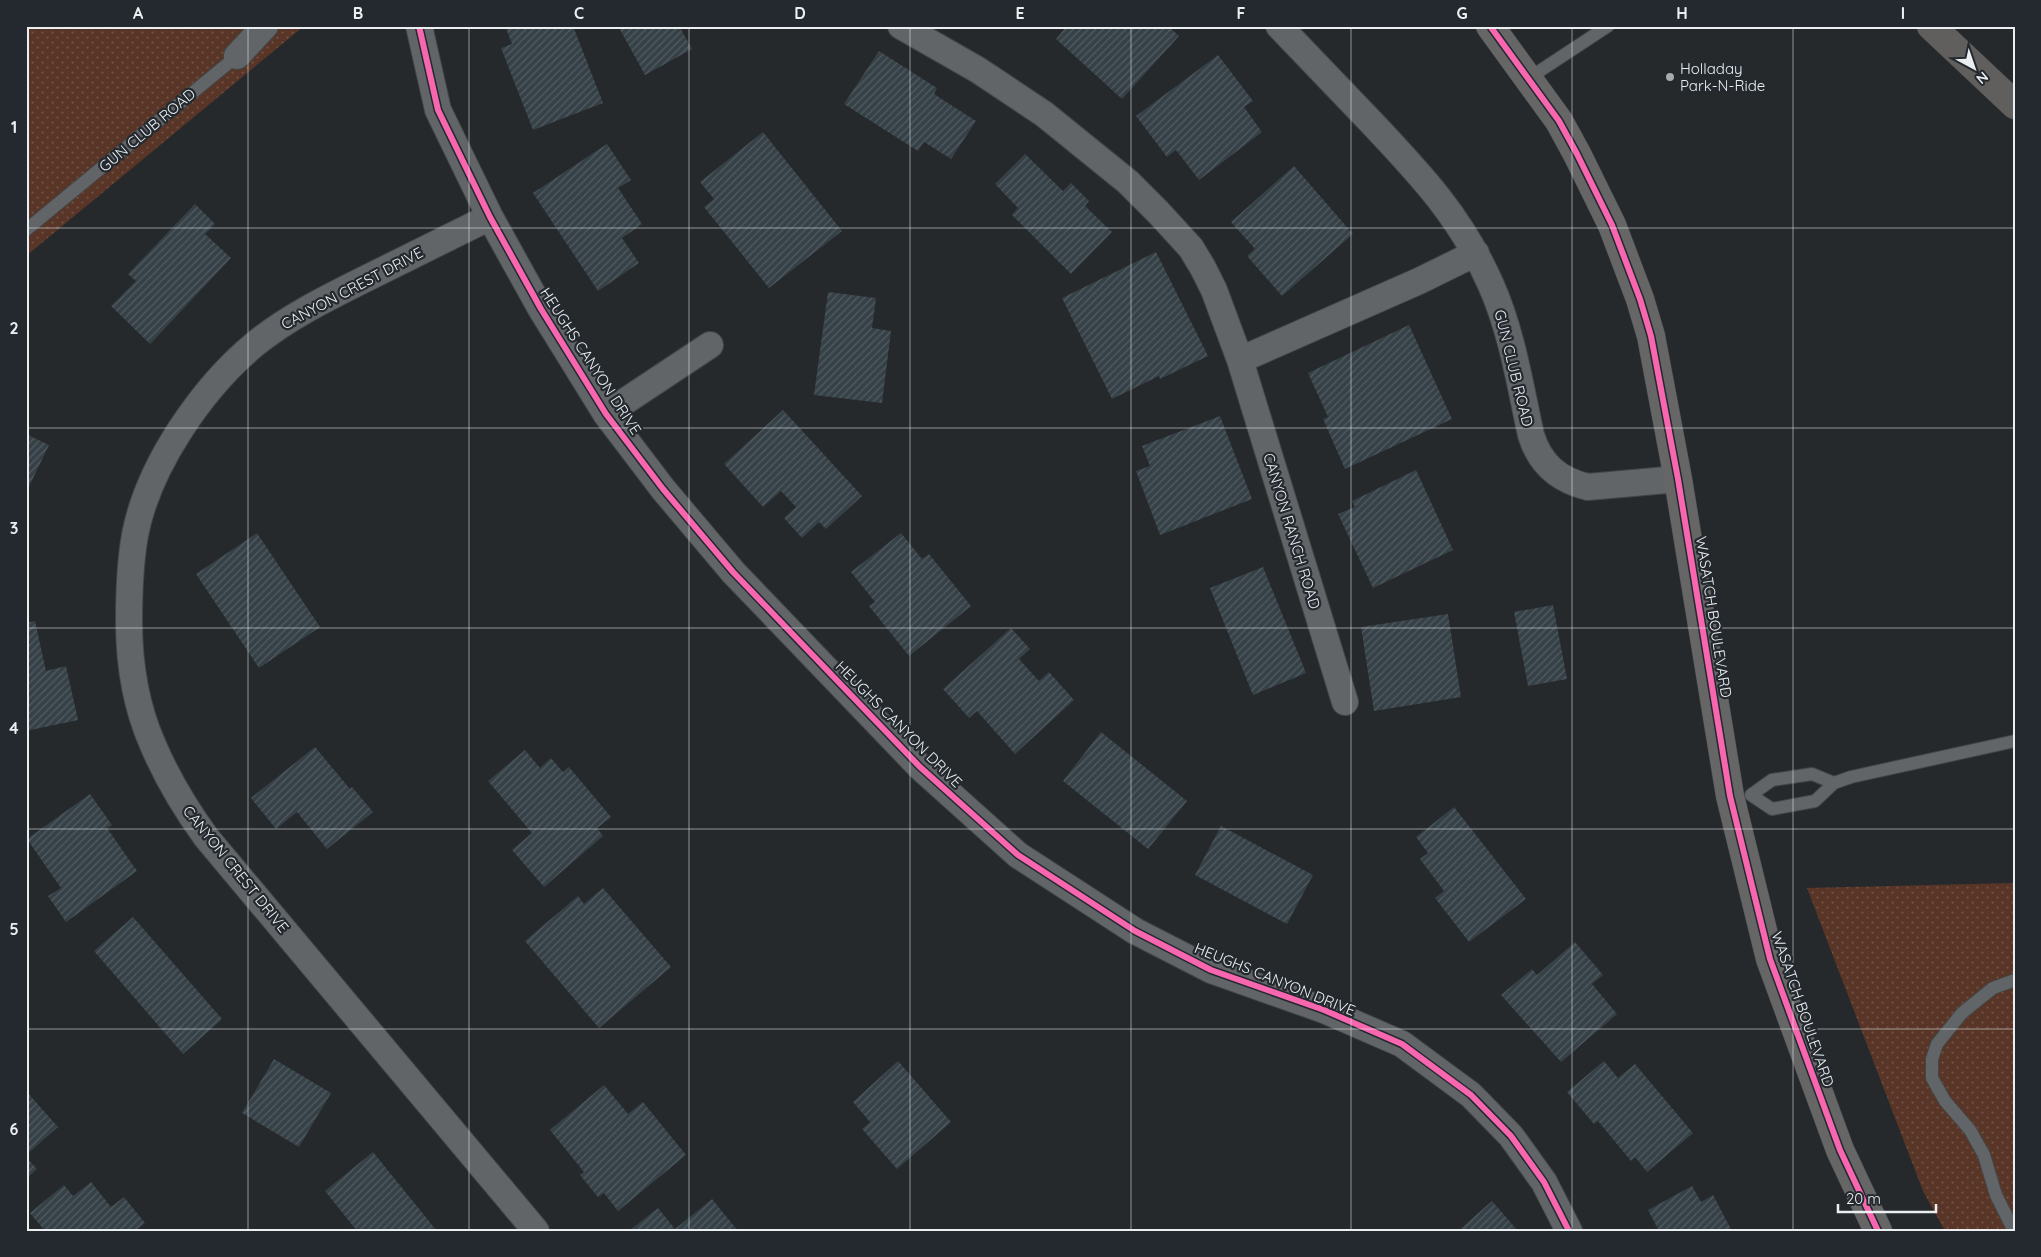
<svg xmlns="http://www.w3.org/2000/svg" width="2041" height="1257" viewBox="0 0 2041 1257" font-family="Quicksand,sans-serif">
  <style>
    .grass { fill: url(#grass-dots) }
    .building { fill: url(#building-hatch) }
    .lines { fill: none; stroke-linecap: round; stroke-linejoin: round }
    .lane-casing { stroke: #434648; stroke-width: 14 }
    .street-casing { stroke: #434648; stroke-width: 28 }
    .secondary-casing { stroke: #434648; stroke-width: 29 }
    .primary-casing { stroke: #434648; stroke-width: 29 }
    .lane { stroke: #626567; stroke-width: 12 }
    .street { stroke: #626567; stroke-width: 26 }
    .secondary { stroke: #666; stroke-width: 28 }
    .primary { stroke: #605f5e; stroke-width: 28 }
    .cycleway-casing { stroke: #23292e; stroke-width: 9 }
    .cycleway { stroke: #f766af; stroke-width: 6 }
    .grid { fill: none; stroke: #ebeff2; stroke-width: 1; stroke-opacity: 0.55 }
    .poi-dot { fill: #a6aaac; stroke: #23292e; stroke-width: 2 }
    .labels { text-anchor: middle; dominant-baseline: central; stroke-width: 4.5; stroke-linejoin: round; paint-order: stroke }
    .poi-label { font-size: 15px; fill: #ebeff2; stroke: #23292e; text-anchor: start }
    .street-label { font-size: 15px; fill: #ebeff2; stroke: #23292e }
    .neatline { fill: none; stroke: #ebeff2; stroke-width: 2 }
    .grid-label { font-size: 16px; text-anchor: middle; font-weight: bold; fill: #ebeff2 }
  </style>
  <defs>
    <pattern id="grass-dots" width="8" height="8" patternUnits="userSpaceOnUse" patternTransform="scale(1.25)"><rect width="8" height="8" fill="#583526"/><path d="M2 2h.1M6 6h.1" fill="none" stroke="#705346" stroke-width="1.8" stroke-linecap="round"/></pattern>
    <pattern id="building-hatch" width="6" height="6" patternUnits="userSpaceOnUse" patternTransform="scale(1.25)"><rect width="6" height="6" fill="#354047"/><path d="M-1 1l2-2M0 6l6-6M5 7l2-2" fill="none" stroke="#525c62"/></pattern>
  </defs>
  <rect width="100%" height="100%" fill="#26292b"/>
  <path class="grass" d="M26,26H304L26,256Z
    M2015,883V1231H1945L1923,1191L1807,888Z"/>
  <path class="building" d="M505,26H573L603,103L533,130L501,48L512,44Z
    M618,26H679L692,49L645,75Z
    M1067,26H1168L1179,36L1122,99L1056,39Z
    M879,51L937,88L934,94L976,121L951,159L924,142L918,151L844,104Z
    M1218,55L1253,101L1244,107L1262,132L1199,180L1176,150L1167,157L1136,116Z
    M763,132L842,231L769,288L704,207L714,199L700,182Z
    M607,144L631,180L618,188L642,224L622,238L639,263L598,291L533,193Z
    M1025,154L1063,191L1071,183L1089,201L1085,206L1112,232L1071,274L1012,215L1018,208L995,184Z
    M1294,166L1353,234L1282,296L1247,256L1255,249L1231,222Z
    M195,204L215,224L205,234L231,258L150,344L111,306L136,281L128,274Z
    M1156,252L1208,356L1160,379L1159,376L1112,399L1062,298Z
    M828,292L876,298L872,328L891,331L882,403L814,395Z
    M1409,325L1452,419L1345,469L1323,419L1328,417L1308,373Z
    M783,410L862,496L826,529L819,522L802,538L784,518L796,507L781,491L763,507L724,464Z
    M1220,416L1252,499L1160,535L1136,471L1150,466L1142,446Z
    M26,434L49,445L26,493Z
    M1416,470L1453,550L1373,588L1338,514L1355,507L1352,501Z
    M257,533L320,627L259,668L196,574Z
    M901,533L922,559L929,554L971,606L909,656L869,606L875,602L851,572Z
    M1263,567L1306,673L1253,695L1210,588Z
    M1553,605L1567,679L1528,686L1514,612Z
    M1448,614L1461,697L1374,711L1361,627Z
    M35,621L46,671L66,666L78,720L26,731V623Z
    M1011,628L1030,649L1019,659L1039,681L1049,672L1074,700L1015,754L977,711L969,718L943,689Z
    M1101,732L1187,801L1148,849L1063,781Z
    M315,747L350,789L352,787L373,812L327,849L297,812L276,829L251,798Z
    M525,750L540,768L551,758L563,772L569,767L611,817L597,828L603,836L544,887L512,850L532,833L488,781Z
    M90,794L112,825L107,828L137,871L66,922L48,896L61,888L27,839Z
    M1454,807L1526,899L1469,942L1435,898L1444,891L1420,859L1428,853L1416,837Z
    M1221,826L1313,875L1287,924L1195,875Z
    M603,888L671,967L599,1028L525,941L578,896L584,904Z
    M133,917L222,1019L183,1054L94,951Z
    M1575,942L1603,975L1592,984L1617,1014L1561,1062L1501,995L1532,969L1537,975Z
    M274,1059L331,1093L299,1147L242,1113Z
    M898,1061L951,1122L897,1169L862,1129L870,1122L853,1102Z
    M1604,1061L1618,1078L1635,1064L1693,1133L1647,1172L1635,1157L1631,1161L1598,1121L1594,1124L1567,1092Z
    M604,1085L628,1114L643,1102L686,1155L618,1211L604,1193L598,1197L580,1175L584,1172L550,1130Z
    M26,1091L58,1127L26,1155Z
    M373,1152L437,1231H357L325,1191Z
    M26,1157L37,1169L26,1179Z
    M91,1182L111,1207L124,1197L145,1223L135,1231H45L30,1213L64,1185L73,1196Z
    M1692,1186L1701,1202L1713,1195L1732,1231H1659L1648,1210Z
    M712,1199L738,1231H629L658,1208L675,1229Z
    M1492,1201L1518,1231H1458Z"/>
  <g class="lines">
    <g class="lane-casing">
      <path id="lane" d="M1529,78L1608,26
        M26,230L237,56
        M1834,783L1812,774L1772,780L1751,795L1772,809L1815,801L1834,783L1851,777L2015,741
        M2014,1231L1996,1195L1984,1155L1970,1130L1945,1101L1932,1078V1059L1937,1044L1962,1013L1993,988L2015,980"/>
    </g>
    <g class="street-casing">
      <path id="street" d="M419,26L438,110L490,217L541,309L606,414L663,489L733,572L920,767L1018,855L1135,931L1211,970L1324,1010L1402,1044L1471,1095L1511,1136L1544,1182L1569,1231
        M901,26L978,70L1044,114L1128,182L1158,212L1191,248L1203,268L1214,290L1240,360L1345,702
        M1279,26C1310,58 1340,90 1371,122C1421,175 1461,217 1491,285C1512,332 1520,385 1531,435C1540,464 1558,480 1588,487L1678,479
        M237,56L265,26
        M490,217C447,238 404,260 361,281C325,299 287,318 255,344C202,388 148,466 135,535C130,563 129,592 129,621C129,663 136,707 153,745C167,778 185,808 206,837L536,1231
        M1240,360L1419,281L1476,253
        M606,414L710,345"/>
    </g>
    <g class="secondary-casing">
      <path id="secondary" d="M1490,26L1559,121L1577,154L1612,225L1640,299L1651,336L1678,479L1730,796L1770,959L1840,1150L1878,1231"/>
    </g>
    <g class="primary-casing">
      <path id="primary" d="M1931,26L2015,105"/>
    </g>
    <use href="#lane" class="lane"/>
    <use href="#street" class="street"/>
    <use href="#secondary" class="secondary"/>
    <use href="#primary" class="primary"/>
    <g class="cycleway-casing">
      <path id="cycleway" d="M419,26L438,110L490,217L541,309L606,414L663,489L733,572L920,767L1018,855L1135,931L1211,970L1324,1010L1402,1044L1471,1095L1511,1136L1544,1182L1569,1231
        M1490,26L1559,121L1577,154L1612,225L1640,299L1651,336L1678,479L1730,796L1770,959L1840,1150L1878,1231"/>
    </g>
    <use href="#cycleway" class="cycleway"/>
  </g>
  <path class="grid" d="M248,26V1231M469,26V1231M689,26V1231M910,26V1231M1131,26V1231M1351,26V1231M1572,26V1231M1793,26V1231M26,228H2015M26,428H2015M26,628H2015M26,829H2015M26,1029H2015"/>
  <circle class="poi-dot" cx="1670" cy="77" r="5"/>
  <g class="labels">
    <g class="poi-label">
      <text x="1680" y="68">Holladay<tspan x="1680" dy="17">Park-N-Ride</tspan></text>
    </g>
    <g class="street-label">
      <text transform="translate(147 130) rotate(-40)">GUN CLUB ROAD</text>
      <text transform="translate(352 288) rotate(-28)">CANYON CREST DRIVE</text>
      <text transform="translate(591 361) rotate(57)">HEUGHS CANYON DRIVE</text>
      <text transform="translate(1514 368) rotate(76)">GUN CLUB ROAD</text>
      <text transform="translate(1292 531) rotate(73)">CANYON RANCH ROAD</text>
      <text transform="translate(1714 617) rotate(81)">WASATCH BOULEVARD</text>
      <text transform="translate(899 724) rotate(45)">HEUGHS CANYON DRIVE</text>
      <text transform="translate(236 869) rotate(51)">CANYON CREST DRIVE</text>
      <text transform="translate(1275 979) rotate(22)">HEUGHS CANYON DRIVE</text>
      <text transform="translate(1803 1009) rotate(71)">WASATCH BOULEVARD</text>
    </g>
  </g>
  <rect width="2041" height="1257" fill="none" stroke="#23292e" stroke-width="55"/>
  <g transform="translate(1974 68) rotate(140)" stroke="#23292e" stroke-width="4" paint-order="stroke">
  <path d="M0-4L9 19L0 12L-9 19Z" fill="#ebeff2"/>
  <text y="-8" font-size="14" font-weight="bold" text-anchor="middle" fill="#ebeff2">N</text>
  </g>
  <path d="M1838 1204v8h98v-8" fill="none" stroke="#ebeff2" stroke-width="2.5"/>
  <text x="1846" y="1204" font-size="15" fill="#ebeff2" stroke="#23292e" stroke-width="4" paint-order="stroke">20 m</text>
  <rect x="28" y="28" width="1986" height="1202" class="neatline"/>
  <g class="grid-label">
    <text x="138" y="19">A</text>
    <text x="358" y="19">B</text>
    <text x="579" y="19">C</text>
    <text x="800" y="19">D</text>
    <text x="1020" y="19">E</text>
    <text x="1241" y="19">F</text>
    <text x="1462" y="19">G</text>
    <text x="1682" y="19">H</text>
    <text x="1903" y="19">I</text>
    <text x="14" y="133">1</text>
    <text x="14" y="334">2</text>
    <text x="14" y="534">3</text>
    <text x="14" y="734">4</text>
    <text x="14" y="935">5</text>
    <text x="14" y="1135">6</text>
  </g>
</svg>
